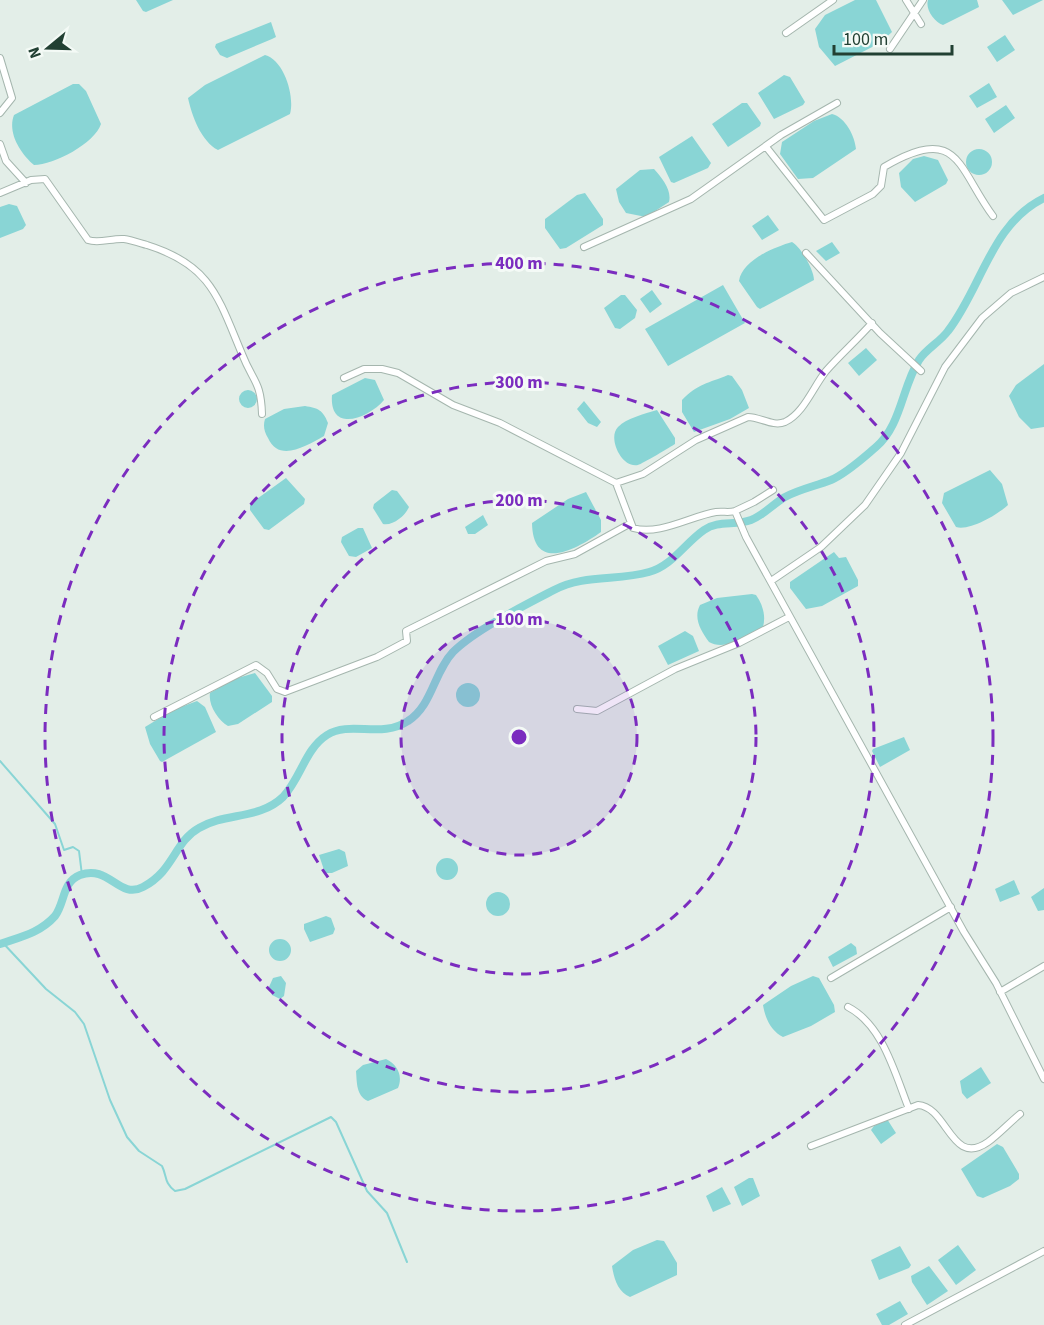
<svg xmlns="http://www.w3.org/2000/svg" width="1044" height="1325" viewBox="0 0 1044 1325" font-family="'Source Sans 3',sans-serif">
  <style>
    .water { fill: #89d5d5 }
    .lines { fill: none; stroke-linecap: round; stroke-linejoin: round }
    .stream { stroke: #89d5d5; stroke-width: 2 }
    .canal { stroke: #89d5d5; stroke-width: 8 }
    .street-casing { stroke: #a5b6ae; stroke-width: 8 }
    .street { stroke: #fff; stroke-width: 6 }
    .ring { fill: none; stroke: #7b2cbf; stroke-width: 3; stroke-dasharray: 10 8 }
    .centre { fill: #7b2cbf; stroke: #f4faf6; stroke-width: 3 }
    .ring-label { font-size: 18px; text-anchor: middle; font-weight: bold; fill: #7b2cbf; stroke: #f4faf6; stroke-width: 6; stroke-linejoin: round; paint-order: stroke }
  </style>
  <rect width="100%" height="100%" fill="#e3eee8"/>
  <path class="water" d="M136,0H173L146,12L143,11Z
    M855,0H876L892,32L880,43L835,66L819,47L815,29L825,15Z
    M928,0H977L979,7L943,25C934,22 925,9 928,0Z
    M1002,0H1043L1013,15Z
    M271,22L276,37L272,39L227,58L220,55L215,47L216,44Z
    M1005,35L1015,50L997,62L987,47Z
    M265,55C284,60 295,96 290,114L218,150C201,141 192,116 188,98L205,85Z
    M784,75L790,77L805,102L803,105L774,119L758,93Z
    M989,83L997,97L977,108L969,96Z
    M73,84H79L86,91L101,124C95,143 54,165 34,165C21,154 7,133 14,115Z
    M742,103H747L761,123L760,126L728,147L712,124Z
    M1006,105L1015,118L994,133L985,119Z
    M832,114C845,117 855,136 856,149L813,178L798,179L780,154L782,142L814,121Z
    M692,136L711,163L708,168L674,183L671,182L659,157Z
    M966 162a13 13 0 1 1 26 0a13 13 0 1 1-26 0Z
    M924,156L938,160L948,180L946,184L915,202L901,187L899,173L913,159Z
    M654,169C662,178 672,190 669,202L646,217L626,213L619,202L616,189L640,170Z
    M585,193L603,219V225L566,248L560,249L545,228V219L577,195Z
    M9,204L17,206L26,225L23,229L0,238V207Z
    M768,215L779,230L762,240L752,226Z
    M792,242C801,247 814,270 814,280L760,309L757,307L739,281C742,260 775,247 792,242Z
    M832,242L840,253L826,261L816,251Z
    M723,285L745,323L668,366L645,329Z
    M652,290L662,304L650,313L640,299Z
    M621,295H625L637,310L635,318L620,329L615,328L604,308Z
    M866,348L877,360L859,376L848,363Z
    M1044,364V427L1031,429L1019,417L1009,396L1016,385Z
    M728,375L732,376L742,390L749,408L730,419L694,432L682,412V400C697,384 709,383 728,375Z
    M365,378L375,380L384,400C369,418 329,434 332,395Z
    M239 399a9 9 0 1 1 18 0a9 9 0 1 1-18 0Z
    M584,401L601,422L597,427L588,423L577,409Z
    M305,406C318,408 323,410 328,423L324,436C306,446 279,463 268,438C264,431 263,426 265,419L284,409Z
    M657,410L675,438V444C672,446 642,464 638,465C622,469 607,438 618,427C627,418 644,414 657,410Z
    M990,470L1002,484L1008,505C997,515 970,531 956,527L942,503L944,493Z
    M286,478L305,499L304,504L269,530L264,529L250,510V504Z
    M392,490L397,491L409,507C405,516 393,526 383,524L373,508L374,504Z
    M586,492L601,520V532C577,549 533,574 532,523L568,499Z
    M483,515L488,525L475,534H468L465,527Z
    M358,528H363L372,548L356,557L349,556L341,542L342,537Z
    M834,552L839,558L846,557L858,580V586L822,606L806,609L790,588V582Z
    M752,594L756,595C763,605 766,616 763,627C751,637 724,651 709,642C701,631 693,618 700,605L717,598Z
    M685,631L693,636L699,651L668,665L658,646Z
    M255,673L272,696V702L238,724L228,726C218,720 208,705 210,693L234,679Z
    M456 695a12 12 0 1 1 24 0a12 12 0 1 1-24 0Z
    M197,701L205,707L216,732L162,762L160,761L150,744L145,727L173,710Z
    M904,737L910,750L880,767L872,751L873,749Z
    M339,849L345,852L348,866L332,873H325L319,855Z
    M436 869a11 11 0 1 1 22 0a11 11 0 1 1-22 0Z
    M1014,880L1020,894L1000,902L995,889Z
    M1044,888V910L1038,911L1031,897Z
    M486 904a12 12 0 1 1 24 0a12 12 0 1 1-24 0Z
    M326,916L331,918L335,929L333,934L310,942L304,929V924Z
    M269 950a11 11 0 1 1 22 0a11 11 0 1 1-22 0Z
    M851,943L856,947L857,954L833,967L828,957Z
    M281,976L286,983L284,996L280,999L272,995L269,987L273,978Z
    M813,976L819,978L834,1005L835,1012L811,1026L783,1037C771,1031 765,1018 763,1005L791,986Z
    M386,1059C398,1065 403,1076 398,1088L368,1101C356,1096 357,1082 356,1071L363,1065Z
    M981,1067L991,1083L967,1099L962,1093L960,1081Z
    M887,1119L896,1133L881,1144L871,1130L874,1126Z
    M997,1144L1003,1147L1019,1174V1179L1010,1186L983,1198L977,1196L961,1169Z
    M749,1178H753L760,1196L742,1206L734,1187Z
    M722,1187L731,1204L713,1212L706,1196Z
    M657,1240L664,1241L677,1263V1275L630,1297C618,1292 614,1279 612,1266L633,1250Z
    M958,1245L976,1270L956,1285L938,1260Z
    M900,1246L911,1265L909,1268L879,1280L871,1260Z
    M929,1266L948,1291L927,1305L912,1282L911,1276Z
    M900,1301L908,1314L889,1325H882L876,1314Z"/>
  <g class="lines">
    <path class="stream" d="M0,761L55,824L64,850L73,847L79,851L82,875
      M3,943L46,989L75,1012L84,1024L110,1100L127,1137L139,1151L162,1166C167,1176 164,1183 175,1191L185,1189L331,1117L336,1122L367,1191L387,1213L407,1262"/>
    <path class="canal" d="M0,944C20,937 40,933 55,916C65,903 62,882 80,875C109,864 119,900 143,887C174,871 174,842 199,828C226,812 259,820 283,797C301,778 305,749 327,735C351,720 381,739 408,721C432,706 434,672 453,652C475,630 525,605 554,590C584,574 618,581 649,572C672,566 685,543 704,530C718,520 735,526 751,520C764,515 773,504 785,497C800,489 816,486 831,480C847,473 863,458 876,447C901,426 902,387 919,360C926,349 940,342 948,331C982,287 991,224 1044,198"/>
    <g class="street-casing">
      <path id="street" d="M906,0L921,24
        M786,33L833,0
        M890,49L923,0
        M0,58L12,98L0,113
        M0,144L6,161L26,183
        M767,148L824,220L873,194L881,186L884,167C959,123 957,167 993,216
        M0,193L31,180L45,179L88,240C99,244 112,238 124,239C131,240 140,243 147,245C211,265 218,297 242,354C253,382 261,381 262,414
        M584,247L691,199L781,135L837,103
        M806,253L880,333L921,371
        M344,378L364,369H382L398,373L453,405L500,423L616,483L643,474L696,440L748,417C760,417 773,427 785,422C804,413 813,387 826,371C840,355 857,340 872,323
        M616,483L633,528C659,536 691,516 716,512C723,511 729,513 735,511
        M773,490L754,502L735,511L746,537L964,932L996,983L1044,1079
        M771,581L821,547L865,505L901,453L945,367L982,318L1011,293L1044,277
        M577,709L597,711L675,669L739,643L789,617
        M154,717L256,665L267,673L277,689L285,692L377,657L407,641L406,631L546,561L575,554L631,523
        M831,978L951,907
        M1000,992L1044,966
        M848,1007C883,1025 895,1074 909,1109
        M811,1146L918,1105C948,1107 951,1168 988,1142C999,1134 1009,1123 1020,1114
        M905,1325L1044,1251"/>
    </g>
    <use href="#street" class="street"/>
  </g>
  <circle cx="519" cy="737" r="118" fill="#7b2cbf" fill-opacity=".12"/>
  <g class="ring">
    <circle cx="519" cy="737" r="118"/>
    <circle cx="519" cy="737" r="237"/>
    <circle cx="519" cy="737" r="355"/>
    <circle cx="519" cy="737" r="474"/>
  </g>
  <circle cx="519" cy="737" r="9" class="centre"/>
  <g class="ring-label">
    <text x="519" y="269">400 m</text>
    <text x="519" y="388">300 m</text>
    <text x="519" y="506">200 m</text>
    <text x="519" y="625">100 m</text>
  </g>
  <g transform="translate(48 48) rotate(251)" stroke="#f4faf6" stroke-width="4.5" paint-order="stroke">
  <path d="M0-4.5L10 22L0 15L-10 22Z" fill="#224033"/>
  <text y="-9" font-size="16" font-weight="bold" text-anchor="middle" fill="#224033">N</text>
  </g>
  <path d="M834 45v9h118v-9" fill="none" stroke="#224033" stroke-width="3"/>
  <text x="843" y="45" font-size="18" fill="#224033" stroke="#f4faf6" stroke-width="4.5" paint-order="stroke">100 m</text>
</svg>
